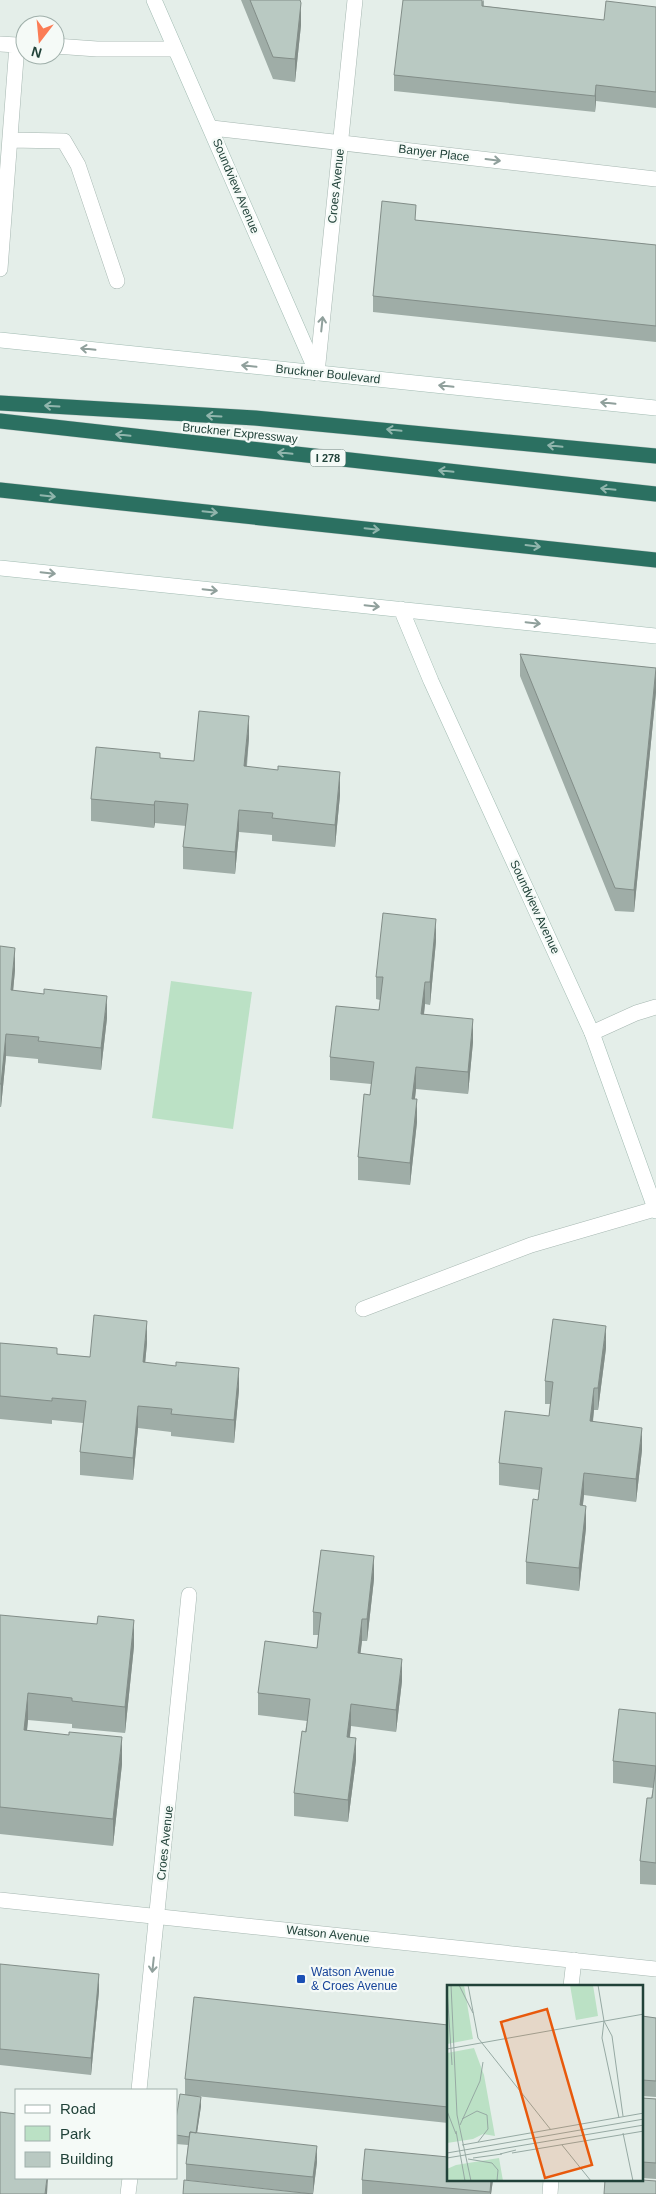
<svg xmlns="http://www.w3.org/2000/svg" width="656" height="2194" viewBox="0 0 656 2194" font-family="Helvetica,sans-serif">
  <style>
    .green { fill: #bbe1c5 }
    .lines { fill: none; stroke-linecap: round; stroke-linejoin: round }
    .service-casing { stroke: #a6b7b1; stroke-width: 16 }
    .minor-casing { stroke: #a6b7b1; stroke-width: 16 }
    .tertiary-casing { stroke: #a6b7b1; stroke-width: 16 }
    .secondary-casing { stroke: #a1bbb2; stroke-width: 16 }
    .motorway-casing { stroke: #c1cac8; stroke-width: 16 }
    .service { stroke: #fff; stroke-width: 15 }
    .minor { stroke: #fff; stroke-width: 15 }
    .tertiary { stroke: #fff; stroke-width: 15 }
    .secondary { stroke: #fff; stroke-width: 15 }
    .motorway { stroke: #2b7061; stroke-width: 15 }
    .wall { fill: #9fada7 }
    .shaded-wall { fill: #828d88 }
    .building { fill: #b9c9c2; stroke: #828d88 }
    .oneway { stroke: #90a09c }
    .oneway2 { stroke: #90b5ac }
    .transit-dot { fill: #1a4fb4; stroke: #f5faf7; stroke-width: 2 }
    .labels { text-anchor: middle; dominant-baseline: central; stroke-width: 4.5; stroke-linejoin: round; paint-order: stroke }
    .shield { fill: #f5faf7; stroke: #617972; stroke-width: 1 }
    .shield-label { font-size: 11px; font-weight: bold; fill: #214239 }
    .street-label { font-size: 12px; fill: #214239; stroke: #f5faf7 }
    .transit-label { font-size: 12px; fill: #164399; stroke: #f5faf7; text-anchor: start }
    .inset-road { fill: none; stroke: #96a9a3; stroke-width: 1 }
    .view { fill: #e8590c; fill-opacity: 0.15; stroke: #e8590c; stroke-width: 2.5 }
    .inset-edge { fill: none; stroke: #214239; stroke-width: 2.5 }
  </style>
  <rect width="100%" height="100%" fill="#e4eee9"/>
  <path class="green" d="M171,981L252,992L233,1129L152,1118Z"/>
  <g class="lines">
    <g class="service-casing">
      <path id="service" d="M0,44L17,45L0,269
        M55,46L97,49H175
        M10,140L64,141L78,165L117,281
        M363,1309L531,1245L655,1209"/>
    </g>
    <g class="minor-casing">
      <path id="minor" d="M212,128L656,179
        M317,373L355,0
        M592,1033L636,1013L656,1007
        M571,1986L574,1960
        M139,2090L189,1595
        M128,2194L130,2178
        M550,2194L551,2180"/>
    </g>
    <g class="tertiary-casing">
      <path id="tertiary" d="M0,1900L656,1969"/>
    </g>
    <g class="secondary-casing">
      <path id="secondary" d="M154,0L317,373
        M0,340L656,408
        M0,568L656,636
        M401,609L431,681L592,1033L656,1211"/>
    </g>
    <g class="motorway-casing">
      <path id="motorway" d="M0,403L255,418L656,456
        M0,421L656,494
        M0,490L656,560"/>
    </g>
    <use href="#service" class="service"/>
    <use href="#minor" class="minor"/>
    <use href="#tertiary" class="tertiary"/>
    <use href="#secondary" class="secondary"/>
    <use href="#motorway" class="motorway"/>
  </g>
  <path class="wall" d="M241,0H300L301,25L295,82L273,79Z
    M484,0V6L604,20L656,7V108L596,101L595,112L394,91V75Z
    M416,220L656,245V342L373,312V296Z
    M520,654L656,668V692L634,912L615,911L520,676Z
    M249,738L247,766L340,795L335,847L272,841V835L239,832L235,874L183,869V847L186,826L155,823L154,828L91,821V799L160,758L194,761Z
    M436,941L430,1005L425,1004L424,1015L473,1042L468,1094L416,1089L415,1099L417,1122L410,1185L358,1180V1157L370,1095L371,1084L330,1080V1057L379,1010L380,1000L376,999V977Z
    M0,946L15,970L13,991L107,1018L101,1070L38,1063V1059L6,1056L1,1107H0Z
    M0,1343L57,1354L90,1357L147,1343L145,1363L239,1390L234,1443L171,1436V1432L138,1428L133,1480L80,1475V1452L83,1423L52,1420V1424L0,1419Z
    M606,1348L598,1410H594L593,1422L642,1450L636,1502L584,1495L583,1505L586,1528L579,1591L526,1584V1562L538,1500L539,1490L499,1485V1463L549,1416L550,1404H545V1381Z
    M374,1579L367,1641H362L360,1653L402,1681L396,1732L351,1726L350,1737L356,1760L348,1822L294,1816V1793L307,1721L258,1715V1693L317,1648L318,1635H313V1612Z
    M0,1615L134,1646L125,1733L72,1728V1724L28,1720L27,1731L122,1764L113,1846L0,1834Z
    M656,1713V1885L640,1884V1861L653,1788L613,1783V1761Z
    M0,1964L99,1991L91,2075L0,2065Z
    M642,2016L656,2018V2097L642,2096Z
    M448,2025V2123L196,2096L201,2106L197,2133L317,2162L313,2194L186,2180V2164L188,2145L176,2144V2119L185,2095V2079Z
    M642,2098L656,2099V2179L642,2178Z
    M362,2180H493L491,2194H362Z"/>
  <path class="shaded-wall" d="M301,3V25L295,82V59Z
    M596,85V101L595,112V96Z
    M656,670V692L634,912V890Z
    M249,716V738L244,788V766Z
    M340,772V795L335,847V825Z
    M155,801V823L154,828V805Z
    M239,810V832L235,874V852Z
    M436,919V941L430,1005V982Z
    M15,948V970L11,1013V990Z
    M425,982V1004L421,1037V1014Z
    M107,996V1018L101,1070V1048Z
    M473,1019V1042L468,1094V1072Z
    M6,1034V1056L1,1107V1084Z
    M416,1067V1089L412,1122V1099Z
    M417,1099V1122L410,1185V1163Z
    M147,1321V1343L143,1385V1362Z
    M606,1326V1348L598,1410V1388Z
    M239,1368V1390L234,1443V1420Z
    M594,1388V1410L590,1444V1421Z
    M138,1406V1428L133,1480V1458Z
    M642,1428V1450L636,1502V1479Z
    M584,1473V1495L580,1527V1505Z
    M586,1506V1528L579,1591V1568Z
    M374,1556V1579L367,1641V1619Z
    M362,1619V1641L358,1675V1653Z
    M134,1620V1646L125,1733V1707Z
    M402,1659V1681L396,1732V1710Z
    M28,1693V1720L24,1757V1730Z
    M351,1704V1726L347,1759V1737Z
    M122,1737V1764L113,1846V1819Z
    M356,1738V1760L348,1822V1800Z
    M99,1974V1991L91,2075V2058Z
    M201,2097V2106L195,2146V2138Z
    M317,2146V2162L313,2194V2177Z
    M47,2178H48L47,2194H45Z
    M491,2180H493L491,2194H490Z"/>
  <path class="building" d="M250,0H300L301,3L295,59L273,57Z
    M403,0H482V6L604,20L606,1L656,7V92L596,85L595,96L394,75Z
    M382,201L416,205L415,220L656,245V326L373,296Z
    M520,654L656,668L634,890L615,888Z
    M199,711L249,716L244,766L278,770V766L340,772L335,825L272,818L273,813L239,810L235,852L183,847L188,804L155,801L154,805L91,799L96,747L160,753V758L194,761Z
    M383,913L436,919L430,982H425L421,1014L473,1019L468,1072L416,1067L412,1099H417L410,1163L358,1157L364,1094L370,1095L374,1062L330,1057L336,1006L379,1010L383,977H376Z
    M0,946L15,948L11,990L44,994V989L107,996L101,1048L38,1041L39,1037L6,1034L1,1084H0Z
    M94,1315L147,1321L143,1362L176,1366V1362L239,1368L234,1420L171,1414L172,1409L138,1406L133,1458L80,1452L86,1401L52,1398V1401L0,1396V1343L57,1348V1354L90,1357Z
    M553,1319L606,1326L598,1388H594L590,1421L642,1428L636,1479L584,1473L580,1505L586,1506L579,1568L526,1562L533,1499L538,1500L542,1468L499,1463L505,1411L549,1416L553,1382L545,1381Z
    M321,1550L374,1556L367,1619H362L358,1653L402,1659L396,1710L351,1704L347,1737L356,1738L348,1800L294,1793L302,1731L306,1732L310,1699L258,1693L265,1641L317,1648L321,1613L313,1612Z
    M0,1615L97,1624L98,1616L134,1620L125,1707L72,1701V1698L28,1693L24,1730L69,1735V1732L122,1737L113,1819L0,1807Z
    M619,1709L656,1713V1863L640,1861L647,1798H652L656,1766L613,1761Z
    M0,1964L99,1974L91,2058L0,2049Z
    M194,1997L448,2025V2107L185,2079Z
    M642,2016L656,2018V2081L642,2080Z
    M180,2094L201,2097L196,2133L190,2132L189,2137L176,2135V2119Z
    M642,2098L656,2099V2163L642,2162Z
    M0,2112L16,2114V2178H47L45,2194H0Z
    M190,2132L317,2146L313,2177L186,2164Z
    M365,2149L448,2157V2180H491L490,2192L362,2180Z
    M184,2180L313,2194H183Z
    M605,2180H642L656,2181V2194H604Z"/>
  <defs><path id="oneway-shaft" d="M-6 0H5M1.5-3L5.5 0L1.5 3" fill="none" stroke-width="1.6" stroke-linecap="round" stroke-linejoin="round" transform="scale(1.25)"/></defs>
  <g class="oneway">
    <use href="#oneway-shaft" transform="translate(493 160) rotate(7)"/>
    <use href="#oneway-shaft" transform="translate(322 324) rotate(-84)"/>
    <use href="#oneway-shaft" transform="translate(88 349) rotate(-174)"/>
    <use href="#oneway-shaft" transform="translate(249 366) rotate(-174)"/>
    <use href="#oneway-shaft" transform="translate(446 386) rotate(-174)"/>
    <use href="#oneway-shaft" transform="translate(608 403) rotate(-174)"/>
    <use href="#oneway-shaft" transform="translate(48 573) rotate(6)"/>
    <use href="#oneway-shaft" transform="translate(210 590) rotate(6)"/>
    <use href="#oneway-shaft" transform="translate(372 606) rotate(6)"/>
    <use href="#oneway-shaft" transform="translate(533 623) rotate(6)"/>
    <use href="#oneway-shaft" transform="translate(153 1965) rotate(96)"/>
  </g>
  <g class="oneway2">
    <use href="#oneway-shaft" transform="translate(52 406) rotate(-177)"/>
    <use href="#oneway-shaft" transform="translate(214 416) rotate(-177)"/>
    <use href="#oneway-shaft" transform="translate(394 430) rotate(-174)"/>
    <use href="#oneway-shaft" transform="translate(123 435) rotate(-174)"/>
    <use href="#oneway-shaft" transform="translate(555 446) rotate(-174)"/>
    <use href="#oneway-shaft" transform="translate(285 453) rotate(-174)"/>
    <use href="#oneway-shaft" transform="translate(446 471) rotate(-174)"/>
    <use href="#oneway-shaft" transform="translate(608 489) rotate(-174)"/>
    <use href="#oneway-shaft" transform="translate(48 496) rotate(6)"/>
    <use href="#oneway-shaft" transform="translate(210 512) rotate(6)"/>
    <use href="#oneway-shaft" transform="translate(372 529) rotate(6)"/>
    <use href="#oneway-shaft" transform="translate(533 546) rotate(7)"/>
  </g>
  <rect class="transit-dot" x="296" y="1974" width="10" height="10" rx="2.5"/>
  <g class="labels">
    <rect class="shield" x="310.5" y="449.5" width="35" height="17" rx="4"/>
    <g class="shield-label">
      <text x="328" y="458">I 278</text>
    </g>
    <g class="street-label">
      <text transform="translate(434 153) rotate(7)">Banyer Place</text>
      <text transform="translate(236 186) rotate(67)">Soundview Avenue</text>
      <text transform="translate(336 186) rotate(-84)">Croes Avenue</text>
      <text transform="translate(328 374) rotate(6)">Bruckner Boulevard</text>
      <text transform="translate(240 433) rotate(6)">Bruckner Expressway</text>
      <text transform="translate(535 907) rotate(65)">Soundview Avenue</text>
      <text transform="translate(165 1843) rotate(-84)">Croes Avenue</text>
      <text transform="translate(328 1934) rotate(6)">Watson Avenue</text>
    </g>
    <g class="transit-label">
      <text x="311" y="1972">Watson Avenue<tspan x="311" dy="14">&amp; Croes Avenue</tspan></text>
    </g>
  </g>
  <g transform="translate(447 1985)">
    <rect width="196" height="196" fill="#e4eee9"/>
    <path d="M0,0H17L26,54L0,59ZM123,0H146L151,31L129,35ZM27,63L37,90L48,151L36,149L26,154L0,158V68ZM52,173L56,196H0V184L9,180Z" fill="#bbe1c5"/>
    <path class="inset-road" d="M4,0L10,130L24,196M12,0L26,28M21,0L31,53L104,145M151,0L157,36L165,51L176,131M0,3L5,80M157,36L155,53L172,133M0,64L197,29M0,126L9,149M15,134L30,126L40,130L41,144L31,157M13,140L33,96L36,77M9,146L18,196M176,148L186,196M15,160L197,128M115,160L144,196M0,168L197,134M65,168L197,146M53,169L69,165M0,173L197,140M26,173L55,169M21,174L45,178L51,185L50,196"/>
    <path class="view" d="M100,24L145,180L98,193L54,37Z"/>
    <rect width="196" height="196" class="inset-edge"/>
  </g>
  <rect x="15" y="2089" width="162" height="90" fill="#f5faf7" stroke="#a0b0ab"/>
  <rect x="25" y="2105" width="25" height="8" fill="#ffffff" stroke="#a0b0ab"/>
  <text x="60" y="2114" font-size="15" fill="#214239">Road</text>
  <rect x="25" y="2126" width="25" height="15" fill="#bbe1c5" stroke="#a0b0ab"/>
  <text x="60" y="2139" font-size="15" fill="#214239">Park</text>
  <rect x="25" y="2152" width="25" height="15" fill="#b9c9c2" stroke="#a0b0ab"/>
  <text x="60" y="2164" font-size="15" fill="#214239">Building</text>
  <g transform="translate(40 40) rotate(196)"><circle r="24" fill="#f5faf7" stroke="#a0b0ab"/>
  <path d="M0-4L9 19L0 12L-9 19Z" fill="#fb7c55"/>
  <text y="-8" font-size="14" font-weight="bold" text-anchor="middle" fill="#214239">N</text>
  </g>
</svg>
